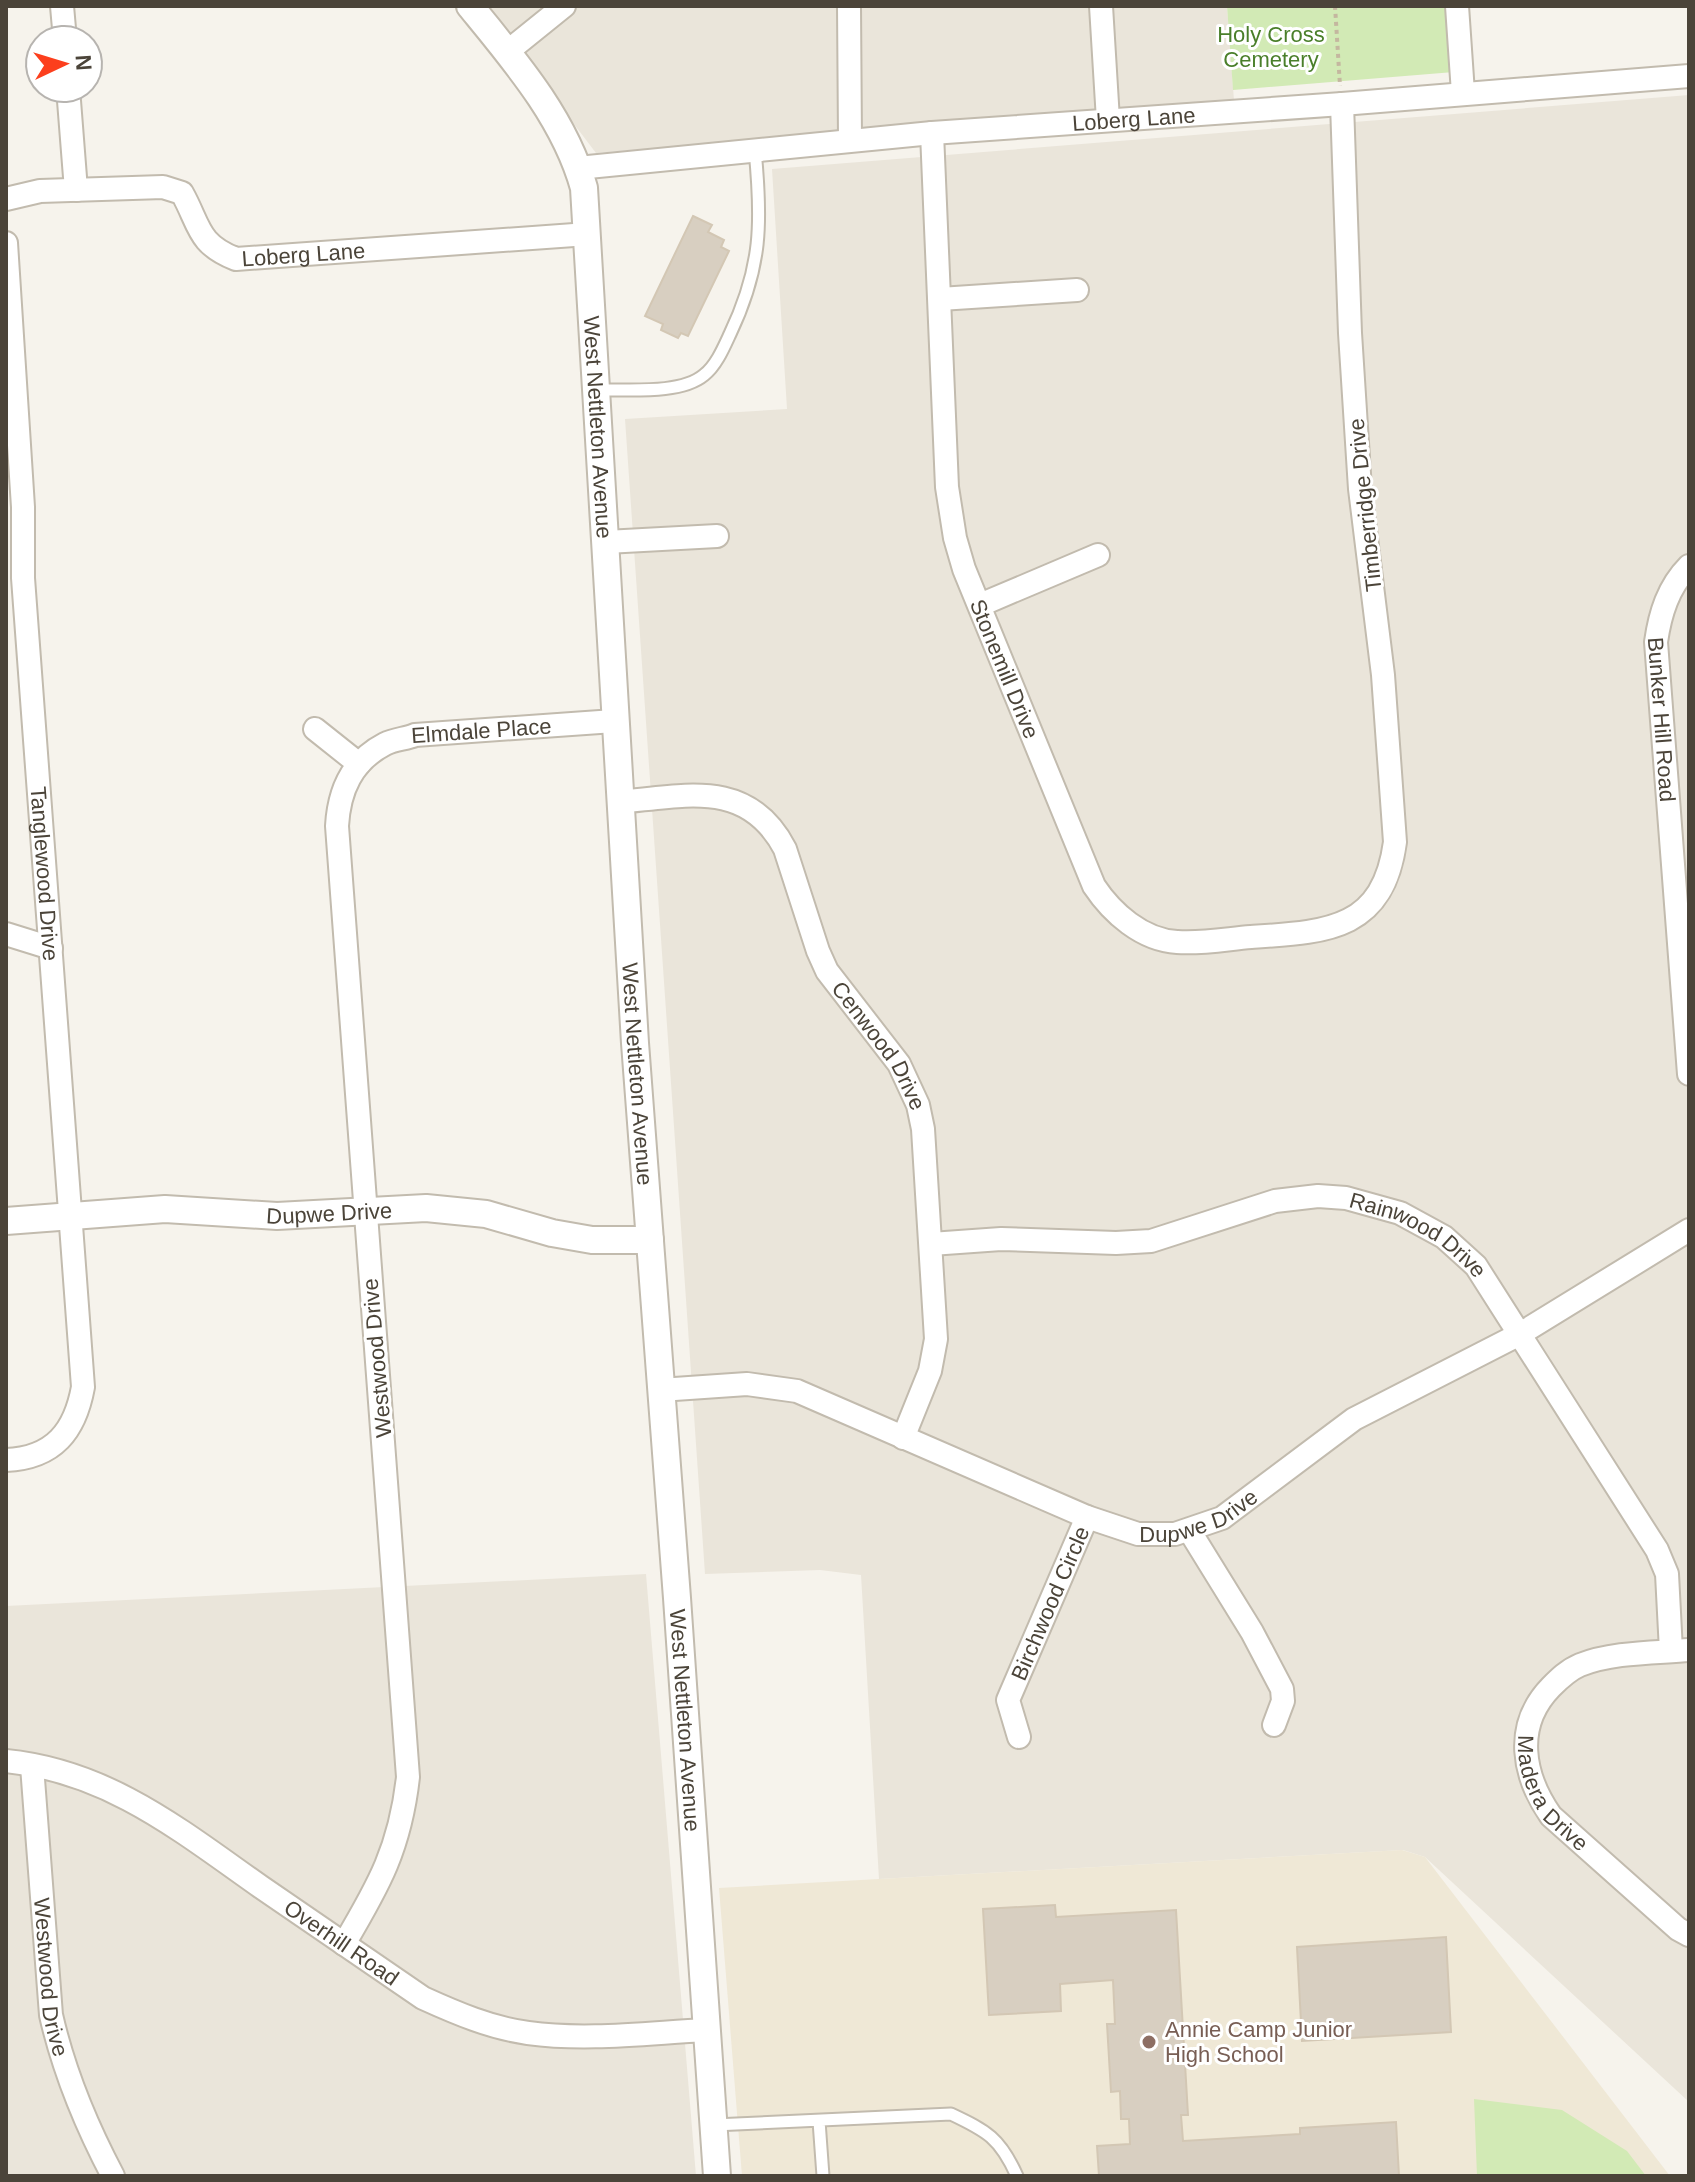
<svg xmlns="http://www.w3.org/2000/svg" width="1695" height="2182" viewBox="0 0 1695 2182" font-family="Helvetica,sans-serif">
  <style>
    .residential { fill: #eae5da }
    .education { fill: #efe8d6 }
    .green { fill: #d2eab5 }
    .building { fill: #d8cfc1; stroke: #d3c7b4; stroke-width: 2 }
    .lines { fill: none; stroke-linecap: round; stroke-linejoin: round }
    .service-casing { stroke: #c2bbae; stroke-width: 15 }
    .minor-casing { stroke: #c2bbae; stroke-width: 26 }
    .tertiary-casing { stroke: #c2bbae; stroke-width: 30 }
    .path { stroke: #c4b79f; stroke-width: 4; stroke-dasharray: 4 4; stroke-linecap: butt }
    .service { stroke: #fff; stroke-width: 11 }
    .minor { stroke: #fff; stroke-width: 22 }
    .tertiary { stroke: #fff; stroke-width: 26 }
    .education-dot { fill: #8d6e63; stroke: #fff; stroke-width: 3 }
    .labels { text-anchor: middle; dominant-baseline: central; stroke-width: 6; stroke-linejoin: round; paint-order: stroke }
    .park-label { font-size: 22px; fill: #4a7f2a; stroke: #fff }
    .street-label { font-size: 22px; fill: #4b4439; stroke: #fff }
    .education-label { font-size: 22px; fill: #785e54; stroke: #fff; text-anchor: start }
  </style>
  <rect width="100%" height="100%" fill="#f6f3ec"/>
  <path class="residential" d="M484,6H1227L1234,101L596,153Z
    M1689,95V2102L1425,1857L1403,1850L879,1879L861,1575L820,1570L705,1574L625,419L787,409L772,169Z
    M646,1574L696,2176H6V1606Z"/>
  <path class="education" d="M1402,1850L1425,1857L1670,2176H742L719,1888Z"/>
  <path class="green" d="M1227,6H1449L1454,72L1233,90Z
    M1474,2099L1562,2110L1627,2151L1646,2176H1477Z"/>
  <path class="building" d="M693,216L712,225L708,232L724,240L721,247L729,251L688,336L681,333L678,338L661,330L663,324L645,316Z
    M1055,1905L1056,1917L1176,1910L1188,2115H1181L1183,2141L1300,2134V2128L1396,2122L1399,2176H1099L1097,2146L1130,2144L1129,2119H1121L1120,2091L1111,2092L1107,2024H1115L1113,1980L1060,1984L1061,2011L989,2015L983,1909Z
    M1446,1937L1451,2032L1302,2041L1297,1947Z"/>
  <g class="lines">
    <g class="service-casing">
      <path id="service" d="M597,390C627,389 680,395 704,375C716,366 724,347 730,334C762,267 762,222 755,150
        M819,2121L823,2176
        M714,2125L951,2114C987,2131 1000,2138 1017,2176"/>
    </g>
    <g class="minor-casing">
      <g id="minor">
        <path d="M62,6L65,40"/>
        <path d="M849,6L850,140"/>
        <path d="M1101,6L1108,120"/>
        <path d="M1457,6L1463,93"/>
        <path d="M507,52L564,6"/>
        <path d="M68,88L76,190"/>
        <path id="s1" d="M932,133L947,487L955,538L964,569L1094,886C1112,913 1142,940 1177,942C1201,944 1227,939 1251,937C1326,932 1383,931 1395,842L1383,675L1360,489L1350,333L1342,104"/>
        <path id="s2" d="M578,168L932,133L1342,104L1689,76"/>
        <path id="s3" d="M6,199L40,191L163,187L182,193C200,225 197,244 236,259L588,234"/>
        <path id="s4" d="M6,243L23,507V578L83,1387C75,1431 54,1458 6,1460"/>
        <path d="M940,299L1077,290"/>
        <path d="M606,542L717,536"/>
        <path id="s5" d="M1689,566C1668,587 1660,614 1656,642L1689,1074"/>
        <path d="M980,605L1098,555"/>
        <path d="M315,729L359,764"/>
        <path id="s6" d="M619,802C685,796 748,778 785,849L818,951L827,971L899,1064L918,1105L923,1129L936,1339L930,1371L903,1438"/>
        <path d="M6,934L51,948"/>
        <path id="s7" d="M931,1244L1001,1239L1116,1243L1151,1241L1275,1201L1318,1196L1346,1198L1400,1213L1444,1237L1476,1266L1657,1550L1667,1574L1671,1651"/>
        <path id="s8" d="M660,1390L747,1384L797,1391L1087,1517L1138,1534H1175L1222,1518L1354,1419L1520,1334L1689,1230"/>
        <path d="M1189,1530L1252,1632L1282,1689L1283,1701L1274,1725"/>
        <path id="s9" d="M1689,1650C1654,1653 1613,1652 1580,1665C1568,1670 1559,1679 1551,1687C1513,1726 1523,1776 1551,1816L1678,1929L1689,1935"/>
        <path id="s10" d="M1019,1737L1008,1700L1087,1517"/>
        <path id="s11" d="M6,1761C108,1771 180,1830 261,1887C315,1924 369,1961 423,1998C456,2013 491,2028 528,2033C586,2041 647,2033 706,2030"/>
        <path id="s12" d="M32,1766L51,2015C64,2072 86,2125 113,2176"/>
        <path id="s13" d="M344,1944C379,1885 400,1848 408,1777L337,826C339,790 352,761 385,744C395,739 406,739 415,735L614,721"/>
      </g>
    </g>
    <g class="tertiary-casing">
      <g id="tertiary">
        <path id="s14" d="M470,6C515,61 565,119 584,188L635,1043L677,1598L717,2176"/>
        <path id="s15" d="M6,1221L165,1209L277,1216L426,1208L486,1214L552,1233L592,1240H650"/>
      </g>
    </g>
    <path class="path" d="M1335,6L1340,86"/>
    <use href="#service" class="service"/>
    <use href="#minor" class="minor"/>
    <use href="#tertiary" class="tertiary"/>
  </g>
  <circle class="education-dot" cx="1149" cy="2042" r="8"/>
  <g class="labels">
    <g class="park-label">
      <text x="1271" y="34">Holy Cross<tspan x="1271" dy="25">Cemetery</tspan></text>
    </g>
    <g class="street-label">
      <text stroke="none"><textPath href="#s2" startOffset="558">Loberg Lane</textPath></text>
      <text stroke="none"><textPath href="#s3" startOffset="334">Loberg Lane</textPath></text>
      <text stroke="none"><textPath href="#s14" startOffset="456">West Nettleton Avenue</textPath></text>
      <text transform="translate(1365 505) rotate(-96)">Timberridge Drive</text>
      <text stroke="none"><textPath href="#s1" startOffset="546">Stonemill Drive</textPath></text>
      <text stroke="none"><textPath href="#s5" startOffset="162">Bunker Hill Road</textPath></text>
      <text stroke="none"><textPath href="#s13" startOffset="1332">Elmdale Place</textPath></text>
      <text stroke="none"><textPath href="#s4" startOffset="632">Tanglewood Drive</textPath></text>
      <text stroke="none"><textPath href="#s6" startOffset="408">Cenwood Drive</textPath></text>
      <text stroke="none"><textPath href="#s14" startOffset="1104">West Nettleton Avenue</textPath></text>
      <text stroke="none"><textPath href="#s15" startOffset="324">Dupwe Drive</textPath></text>
      <text stroke="none"><textPath href="#s7" startOffset="504">Rainwood Drive</textPath></text>
      <text transform="translate(377 1358) rotate(-95)">Westwood Drive</text>
      <text stroke="none"><textPath href="#s8" startOffset="572">Dupwe Drive</textPath></text>
      <text stroke="none"><textPath href="#s10" startOffset="144">Birchwood Circle</textPath></text>
      <text stroke="none"><textPath href="#s14" startOffset="1752">West Nettleton Avenue</textPath></text>
      <text stroke="none"><textPath href="#s9" startOffset="268">Madera Drive</textPath></text>
      <text stroke="none"><textPath href="#s11" startOffset="386">Overhill Road</textPath></text>
      <text stroke="none"><textPath href="#s12" startOffset="212">Westwood Drive</textPath></text>
    </g>
    <g class="education-label">
      <text x="1165" y="2029">Annie Camp Junior<tspan x="1165" dy="25">High School</tspan></text>
    </g>
  </g>
  <rect width="1695" height="2182" fill="none" stroke="#4b4439" stroke-width="16"/>
  <g transform="translate(64 64) rotate(86)"><circle r="38" fill="#ffffff" stroke="#b7b4b0" stroke-width="2"/>
  <path d="M0-6L14 30L0 20L-14 30Z" fill="#fc3f1d"/>
  <text y="-12" font-size="22" font-weight="bold" text-anchor="middle" fill="#4b4439">N</text>
  </g>
</svg>
